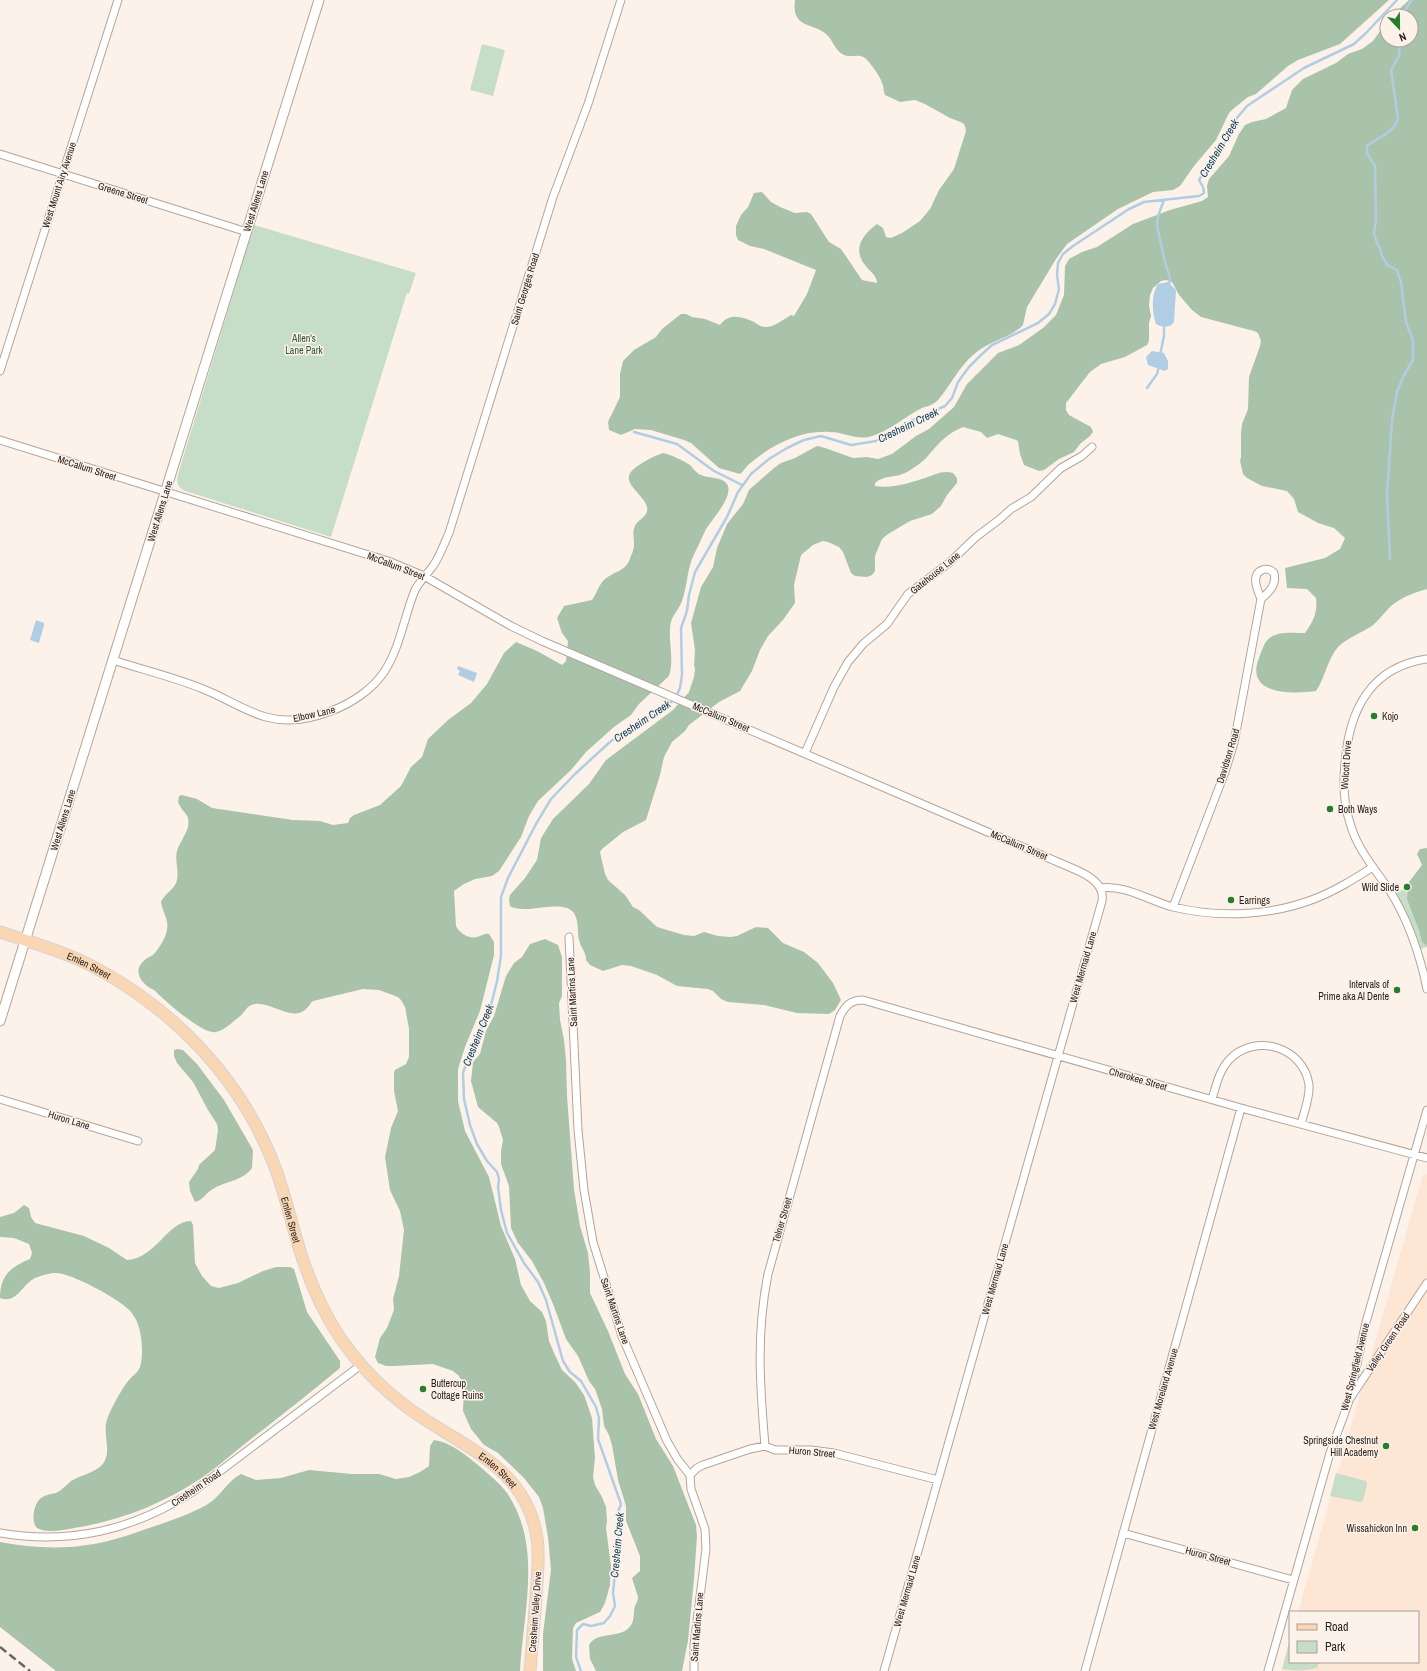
<svg xmlns="http://www.w3.org/2000/svg" width="1427" height="1671" viewBox="0 0 1427 1671" font-family="'Archivo Narrow',sans-serif">
  <style>
    .built { fill: #fee6d4 }
    .green { fill: #c6dec7 }
    .forest { fill: #a9c2aa }
    .water { fill: #b1cde3 }
    .lines { fill: none; stroke-linecap: round; stroke-linejoin: round }
    .stream { stroke: #b1cde3; stroke-width: 2.5 }
    .minor-casing { stroke: #b4a497; stroke-width: 9 }
    .tertiary-casing { stroke: #b4a497; stroke-width: 11 }
    .primary-casing { stroke: #d4d3d2; stroke-width: 13 }
    .minor { stroke: #fff; stroke-width: 7 }
    .tertiary { stroke: #fff; stroke-width: 9 }
    .primary { stroke: #fad7b4; stroke-width: 11 }
    .rail { stroke: #6d6560; stroke-width: 2.5; stroke-dasharray: 8 4; stroke-linecap: butt }
    .poi-dot { fill: #267d2b; stroke: #fdf2ea; stroke-width: 1.5 }
    .labels { text-anchor: middle; dominant-baseline: central; stroke-width: 3; stroke-linejoin: round; paint-order: stroke }
    .street-label { font-size: 10px; fill: #29221e; stroke: #fdf2ea }
    .park-label { font-size: 10px; fill: #2d5431; stroke: #fdf2ea }
    .poi-label { font-size: 10px; fill: #29221e; stroke: #fdf2ea; text-anchor: start }
    .water-label { font-size: 11px; font-style: italic; fill: #053a57; stroke: #fdf2ea }
  </style>
  <rect width="100%" height="100%" fill="#fdf2ea"/>
  <path class="built" d="M1423,1174L1427,1175V1671H1281L1290,1640V1662H1418V1612H1298Z"/>
  <path class="green" d="M482,44L505,50L493,96L470,90Z
    M254,225L416,273L409,294L407,293L331,537L185,491C176,487 176,480 179,471Z
    M1427,879V947L1421,949L1406,912L1396,893Z
    M1336,1473L1366,1481L1367,1484L1363,1501L1360,1502L1330,1496Z
    M1290,1639V1662H1319L1317,1668C1305,1671 1294,1671 1282,1669Z"/>
  <path class="forest" d="M795,0H1389L1340,44L1298,60L1288,66L1256,94L1248,97L1233,109L1229,113L1216,140L1194,166L1180,186L1173,190L1153,192L1118,209L1067,244L1056,259L1027,307L1023,325L1020,328C1006,339 987,342 973,355C959,367 950,386 938,400C933,405 928,406 922,408C906,416 889,431 872,436C858,441 844,432 830,432C800,430 771,445 748,465C745,468 744,471 740,474L719,468L691,443L684,440L651,430L635,429L621,435L609,430L608,422L620,397V374L623,361L634,350L656,337L662,329L681,314H686L692,317L705,319L720,325C728,313 742,316 754,322C757,324 761,327 765,327C775,327 784,319 791,315L794,316L807,294L816,270L764,249L750,246L738,240L736,235V226L741,215L748,207L754,193L762,192L771,202L780,207L795,213L807,212L811,214L829,242L841,249L862,280L877,283C877,275 869,271 865,265C852,249 863,234 877,224L883,228L886,237L891,238L902,233L920,221L930,209L939,190L954,169L966,131L965,126L963,123L950,118L925,104L915,100L900,102L885,95C883,90 884,87 882,83C881,77 869,61 865,58C859,53 851,58 844,55C834,50 834,41 826,34C813,22 791,29 795,0Z
    M1409,0H1427V589C1413,593 1399,598 1389,608C1383,614 1378,621 1372,626C1361,633 1347,638 1338,647C1327,660 1325,678 1316,691C1294,694 1244,696 1259,658C1262,651 1264,641 1271,637C1280,631 1295,633 1305,633C1313,622 1318,612 1316,598L1307,589L1287,588L1285,568L1325,558L1340,549L1345,538L1334,528L1318,523L1298,512L1294,499L1287,491L1262,486L1247,478L1243,474L1240,461L1241,457V433L1242,424L1248,409L1249,377L1260,346L1261,341L1258,333L1254,331L1201,317L1192,310L1179,295L1172,282L1166,280L1161,281L1153,288L1150,295L1149,306L1151,316L1149,323V341L1147,345L1125,357L1101,364L1090,372L1066,403V410L1069,415L1091,427L1093,432L1090,436L1080,444L1074,452L1059,459L1044,470L1039,471L1024,465L1020,454L1018,441L1016,440L998,434L987,438L981,432L963,427C946,434 938,444 927,457C924,461 912,469 907,472C897,478 883,475 875,483V486C891,489 910,483 925,478C935,475 942,470 953,473L957,478V483L947,495L941,506L932,514L910,521L888,534L882,539L875,556V571L872,575L867,577L855,576L851,573L843,552L839,547L828,542L823,541L813,545L801,555L794,585L795,603L783,620L768,636L760,650L752,671L740,691L719,702L689,725L685,731L672,742L664,757L660,775L646,820L623,832L602,849L600,852L605,874L608,880L625,895L633,907L639,910L657,927L684,935L694,936L704,932L718,936L730,937L737,936L756,927L768,928L783,943L804,952L818,963L833,983L841,1000L835,1010L829,1014L797,1013L764,1005L728,1002L721,999L713,991L708,989L677,986L657,975L631,966L622,965L603,971L590,965L586,960C586,952 581,948 579,940C577,931 579,923 575,915C567,896 525,916 510,906L509,899L510,895L525,878L537,860L541,838L553,819L589,784L606,760L673,710L689,692L694,677L695,669L694,665L695,650L691,623L701,587L713,567L717,548L727,524L743,504L749,490L774,468L781,463L795,458L815,447L818,446L828,449L853,458L867,457L878,459L892,454L916,436L929,429L954,407L967,384L998,353L1019,345L1043,328L1056,315L1064,295L1065,266L1069,259L1082,252L1097,247L1133,224L1170,210L1202,201L1208,197L1207,186L1209,179L1229,156L1239,134L1245,125L1252,122L1266,119L1286,108L1292,90L1303,79L1336,63L1348,54L1362,49L1373,41L1387,21V40H1411V16H1392Z
    M663,453C670,454 684,461 690,465C694,469 696,473 701,475C710,479 724,476 728,486C732,499 711,520 705,531C701,540 696,550 692,559C687,572 687,587 682,601C680,608 673,614 671,622C667,639 675,658 669,676L639,704L631,715L614,727L586,752L571,770L538,801L529,816L521,837L499,871L492,876L475,879L464,884L454,891L456,926C459,933 469,939 477,937C482,936 484,933 489,934L494,942V955L480,1011L465,1047L458,1069V1101L465,1131L489,1177L501,1226L515,1259L521,1285L530,1301L542,1312L546,1321L549,1341L554,1353L562,1370L575,1382L584,1395L592,1418L595,1458L593,1477L595,1485L602,1497L606,1507L607,1521L606,1528L611,1566L610,1585L605,1603L600,1612L576,1623L573,1628L572,1659L576,1671H543V1634L551,1570L548,1537L543,1508L539,1497L524,1478L498,1453L484,1445L471,1429L463,1411L464,1385L459,1376L453,1371L433,1364L394,1366H386L378,1363L375,1357L380,1338L387,1328L394,1310L393,1299L399,1276L404,1230L400,1211L390,1190L385,1157L391,1128L398,1111L394,1091V1073L395,1070L406,1064L409,1057V1029L405,1007L401,1000L398,997L379,990L363,989L313,1001C310,1003 309,1007 305,1010C291,1021 271,1002 255,1004C246,1005 245,1013 239,1017C232,1022 225,1030 216,1032C203,1035 164,1000 154,990C141,984 131,970 146,959C148,957 151,957 154,954C159,948 166,938 167,929C169,920 162,911 161,902C164,895 171,891 175,885C181,874 174,861 177,851C180,840 191,830 188,818C186,813 180,808 178,802L179,796L182,795L197,799L212,808L293,820L320,821L333,825L348,823L350,818L354,815L380,805L401,786L411,767L422,757L428,739L448,720L471,703L487,684L504,653L516,642L537,651L562,665L566,661L568,641L562,633L557,618L564,606L592,600C597,593 599,584 605,579C613,572 625,571 629,561C631,556 634,550 634,544C634,537 632,532 635,526C638,519 649,517 647,507C645,497 626,485 629,476C631,467 654,456 663,453Z
    M1427,848V946L1422,942L1419,930L1407,899L1409,882L1422,865L1417,854L1420,849Z
    M545,939L558,945L562,957V996L559,1003L560,1020L564,1040L566,1060L567,1096L574,1189L580,1226L588,1253L590,1272V1293L608,1331L625,1374L638,1394L656,1439L673,1466L696,1525L697,1536L694,1579L688,1641L682,1671H596L590,1659L589,1645C597,1630 622,1640 631,1625C635,1619 633,1612 635,1606C636,1603 638,1601 638,1597L632,1578L640,1571V1556L626,1521V1506L618,1480L612,1445L609,1435L604,1426L602,1409L595,1389L589,1381L578,1356L566,1339L553,1304L544,1283L532,1261L518,1243L511,1228L509,1186L501,1164V1151L503,1140L499,1127L497,1123L478,1107L471,1081L473,1062L480,1054L486,1031L494,1016L506,976L514,963L522,957L530,944Z
    M177,1049L183,1050L197,1064L224,1100L253,1150L252,1168C242,1182 223,1181 210,1191C204,1195 203,1200 195,1202L190,1191L189,1182L198,1169L199,1165L215,1150L218,1130L217,1124L208,1110L193,1082L177,1063L174,1056V1050Z
    M24,1205L29,1208L31,1217L35,1223L84,1236L109,1248L127,1260C155,1259 169,1220 191,1221L193,1225L195,1263L202,1276L211,1286L219,1288L238,1283L263,1271L276,1267H290L294,1269L307,1312L340,1361V1368C315,1389 289,1409 264,1429C243,1444 224,1462 203,1477C165,1503 120,1521 74,1528C65,1530 43,1534 36,1527C31,1520 34,1503 41,1498C45,1495 51,1494 56,1493C62,1490 66,1485 71,1481C81,1475 94,1473 102,1465C113,1452 102,1434 107,1420C110,1410 123,1386 130,1379C133,1375 138,1373 140,1367C144,1355 142,1329 135,1318C133,1315 131,1311 128,1309C117,1298 71,1273 56,1273C51,1273 43,1275 38,1277C23,1281 18,1305 0,1298C0,1276 10,1267 30,1259L32,1253L29,1244L14,1238L0,1237V1217L14,1213Z
    M434,1440C450,1442 466,1455 478,1465C488,1474 499,1482 507,1493C543,1546 523,1612 520,1671H56L0,1627V1542C36,1549 76,1550 112,1540C123,1537 135,1533 146,1529C167,1522 189,1515 208,1504C222,1495 227,1481 241,1474L256,1480L281,1478L309,1470L352,1474H379L396,1479L409,1477L420,1472L429,1466L430,1446Z"/>
  <path class="water" d="M1168,282L1176,290L1174,322C1169,328 1163,328 1156,324C1152,313 1151,294 1158,284Z
    M1152,351L1164,353L1168,361V369L1165,371L1148,365L1146,357Z
    M36,620L44,623V625L39,643L30,640Z
    M458,666L477,673L474,682L458,675L460,671L457,669Z"/>
  <g class="lines">
    <path class="stream" d="M1401,16L1412,0
      M1164,200L1158,216L1157,226L1165,262L1170,277L1169,286
      M1160,355L1164,336V325
      M1147,388L1157,374L1159,366
      M634,432L677,444L714,471L742,485
      M1390,559L1387,495L1392,420L1397,392L1403,377L1413,360V341L1406,322L1401,282L1397,270L1387,265L1381,254L1380,248L1377,243L1374,233L1376,221L1375,166L1367,153V146C1379,136 1394,134 1398,118L1391,70L1399,56L1400,40
      M581,1671L576,1657L577,1630L583,1624L591,1626L604,1623L610,1616L615,1606L613,1593L619,1530L618,1512L621,1504L598,1439L599,1418L596,1407L581,1381L570,1372L563,1361L546,1300L538,1282L524,1263L507,1233L501,1210L498,1187L499,1179L497,1172L487,1161L477,1144L470,1125L464,1099L463,1073L475,1039L489,1013L497,981L501,956V897L508,878L536,824L551,799L575,774L611,741L666,706L676,697L680,688L682,675L681,628L687,611L689,595L695,572L727,517L738,492L751,474L769,459L787,448L804,440L821,436L851,445L876,441L911,421L945,406L952,398L958,382L969,367L981,355L992,345L1038,323L1049,314L1055,304L1059,289L1057,275L1058,263L1063,254L1073,246L1129,209L1144,202L1199,196L1204,193L1203,187L1199,180L1211,161L1221,150L1236,119L1247,106L1304,68L1354,44L1366,33L1397,0"/>
    <g class="minor-casing">
      <path id="minor" d="M0,154L247,232
        M0,371L118,0
        M0,440C129,481 259,520 388,561L424,576L511,626L542,641L1074,869C1088,875 1105,884 1102,901L884,1671
        M1427,659C1370,667 1349,711 1345,763C1343,784 1343,803 1350,823C1357,849 1375,869 1390,891C1408,920 1420,955 1427,989
        M113,660C143,670 174,677 203,689C224,697 244,711 266,717C305,728 362,705 384,672C400,648 404,617 415,590C420,581 427,574 433,566C440,556 444,544 449,533L553,197L588,104L621,0
        M805,753L834,687L848,662L863,644L887,624L908,594L949,563L976,537L1000,519L1011,509L1031,497L1061,468L1082,456L1092,447
        M1100,888C1124,884 1150,901 1173,907C1219,918 1270,916 1314,899C1335,891 1354,879 1373,867
        M1173,907L1225,772L1234,743L1261,599C1258,591 1250,575 1262,570C1267,568 1270,569 1274,573C1277,585 1269,592 1261,599
        M569,937L578,1130L584,1190L593,1242L622,1336L667,1441L678,1460L690,1475L691,1489L705,1529L706,1549L694,1645V1671
        M0,1099L138,1141
        M1212,1099C1216,1086 1219,1071 1229,1060C1255,1032 1304,1047 1309,1085C1310,1098 1304,1112 1301,1124
        M1351,1397L1427,1283
        M765,1446C760,1386 756,1334 768,1274L840,1016C846,1005 851,1000 863,1000L1241,1108L1427,1158
        M690,1475L697,1468L703,1465L750,1449L765,1446L775,1450H811L834,1453L938,1480
        M0,1533C71,1545 133,1530 194,1491L361,1365
        M1123,1533L1293,1580
        M1085,1671L1241,1108
        M1268,1671L1330,1453L1349,1401L1366,1322L1427,1110"/>
    </g>
    <g class="tertiary-casing">
      <path id="tertiary" d="M0,1021L319,0"/>
    </g>
    <g class="primary-casing">
      <g id="primary">
        <path id="s1" d="M0,932C30,942 60,950 88,964C173,1007 243,1080 276,1170C287,1200 293,1231 303,1260C312,1287 324,1313 339,1336C358,1364 383,1390 411,1410C462,1447 526,1466 537,1538C540,1558 537,1578 536,1597C534,1622 532,1646 530,1671"/>
      </g>
    </g>
    <use href="#minor" class="minor"/>
    <use href="#tertiary" class="tertiary"/>
    <use href="#primary" class="primary"/>
    <path class="rail" d="M0,1647L30,1671"/>
  </g>
  <g class="poi-dot">
    <circle cx="1374" cy="716" r="4"/>
    <circle cx="1330" cy="809" r="4"/>
    <circle cx="1407" cy="887" r="4"/>
    <circle cx="1231" cy="900" r="4"/>
    <circle cx="1397" cy="990" r="4"/>
    <circle cx="423" cy="1389" r="4"/>
    <circle cx="1386" cy="1446" r="4"/>
    <circle cx="1415" cy="1528" r="4"/>
  </g>
  <g class="labels">
    <g class="street-label">
      <text transform="translate(59 185) rotate(-72)">West Mount Airy Avenue</text>
      <text transform="translate(123 193) rotate(17)">Greene Street</text>
      <text transform="translate(256 201) rotate(-73)">West Allens Lane</text>
      <text transform="translate(525 289) rotate(-73)">Saint Georges Road</text>
      <text transform="translate(87 468) rotate(18)">McCallum Street</text>
      <text transform="translate(160 511) rotate(-73)">West Allens Lane</text>
      <text transform="translate(396 566) rotate(21)">McCallum Street</text>
      <text transform="translate(935 573) rotate(-39)">Gatehouse Lane</text>
      <text transform="translate(314 714) rotate(-13)">Elbow Lane</text>
      <text transform="translate(721 717) rotate(23)">McCallum Street</text>
      <text transform="translate(1228 756) rotate(-73)">Davidson Road</text>
      <text transform="translate(1346 765) rotate(-86)">Wolcott Drive</text>
      <text transform="translate(63 820) rotate(-73)">West Allens Lane</text>
      <text transform="translate(1019 845) rotate(23)">McCallum Street</text>
      <text stroke="none"><textPath href="#s1" startOffset="95">Emlen Street</textPath></text>
      <text transform="translate(1083 967) rotate(-74)">West Mermaid Lane</text>
      <text transform="translate(572 992) rotate(-93)">Saint Martins Lane</text>
      <text transform="translate(1138 1079) rotate(16)">Cherokee Street</text>
      <text transform="translate(69 1120) rotate(17)">Huron Lane</text>
      <text stroke="none"><textPath href="#s1" startOffset="431">Emlen Street</textPath></text>
      <text transform="translate(782 1220) rotate(-74)">Telner Street</text>
      <text transform="translate(995 1279) rotate(-74)">West Mermaid Lane</text>
      <text transform="translate(615 1311) rotate(71)">Saint Martins Lane</text>
      <text transform="translate(1388 1342) rotate(-56)">Valley Green Road</text>
      <text transform="translate(1355 1367) rotate(-76)">West Springfield Avenue</text>
      <text transform="translate(1163 1389) rotate(-74)">West Moreland Avenue</text>
      <text transform="translate(812 1452) rotate(5)">Huron Street</text>
      <text stroke="none"><textPath href="#s1" startOffset="767">Emlen Street</textPath></text>
      <text transform="translate(196 1488) rotate(-34)">Cresheim Road</text>
      <text transform="translate(1208 1556) rotate(15)">Huron Street</text>
      <text transform="translate(907 1591) rotate(-74)">West Mermaid Lane</text>
      <text transform="translate(535 1612) rotate(-86)">Cresheim Valley Drive</text>
      <text transform="translate(697 1627) rotate(-85)">Saint Martins Lane</text>
    </g>
    <g class="park-label">
      <text x="304" y="338">Allen's<tspan x="304" dy="12">Lane Park</tspan></text>
    </g>
    <g class="poi-label">
      <text x="1382" y="716">Kojo</text>
      <text x="1338" y="809">Both Ways</text>
      <text x="1399" y="887" text-anchor="end">Wild Slide</text>
      <text x="1239" y="900">Earrings</text>
      <text x="1389" y="984" text-anchor="end">Intervals of<tspan x="1389" dy="12">Prime aka Al Dente</tspan></text>
      <text x="431" y="1383">Buttercup<tspan x="431" dy="12">Cottage Ruins</tspan></text>
      <text x="1378" y="1440" text-anchor="end">Springside Chestnut<tspan x="1378" dy="12">Hill Academy</tspan></text>
      <text x="1407" y="1528" text-anchor="end">Wissahickon Inn</text>
    </g>
    <g class="water-label">
      <text transform="translate(1219 148) rotate(-59)">Cresheim Creek</text>
      <text transform="translate(908 425) rotate(-26)">Cresheim Creek</text>
      <text transform="translate(642 721) rotate(-34)">Cresheim Creek</text>
      <text transform="translate(478 1035) rotate(-68)">Cresheim Creek</text>
      <text transform="translate(617 1545) rotate(-85)">Cresheim Creek</text>
    </g>
  </g>
  <rect x="1289" y="1611" width="130" height="52" fill="#fdf2ea" stroke="#a89f98"/>
  <rect x="1297" y="1624" width="20" height="6" fill="#fad7b4" stroke="#a89f98"/>
  <text x="1325" y="1631" font-size="12" fill="#29221e">Road</text>
  <rect x="1297" y="1641" width="20" height="12" fill="#c6dec7" stroke="#a89f98"/>
  <text x="1325" y="1651" font-size="12" fill="#29221e">Park</text>
  <g transform="translate(1399 28) rotate(158)"><circle r="19" fill="#fdf2ea" stroke="#a89f98"/>
  <path d="M0-3L7 15L0 10L-7 15Z" fill="#267d2b"/>
  <text y="-6" font-size="11" font-weight="bold" text-anchor="middle" fill="#29221e">N</text>
  </g>
</svg>
